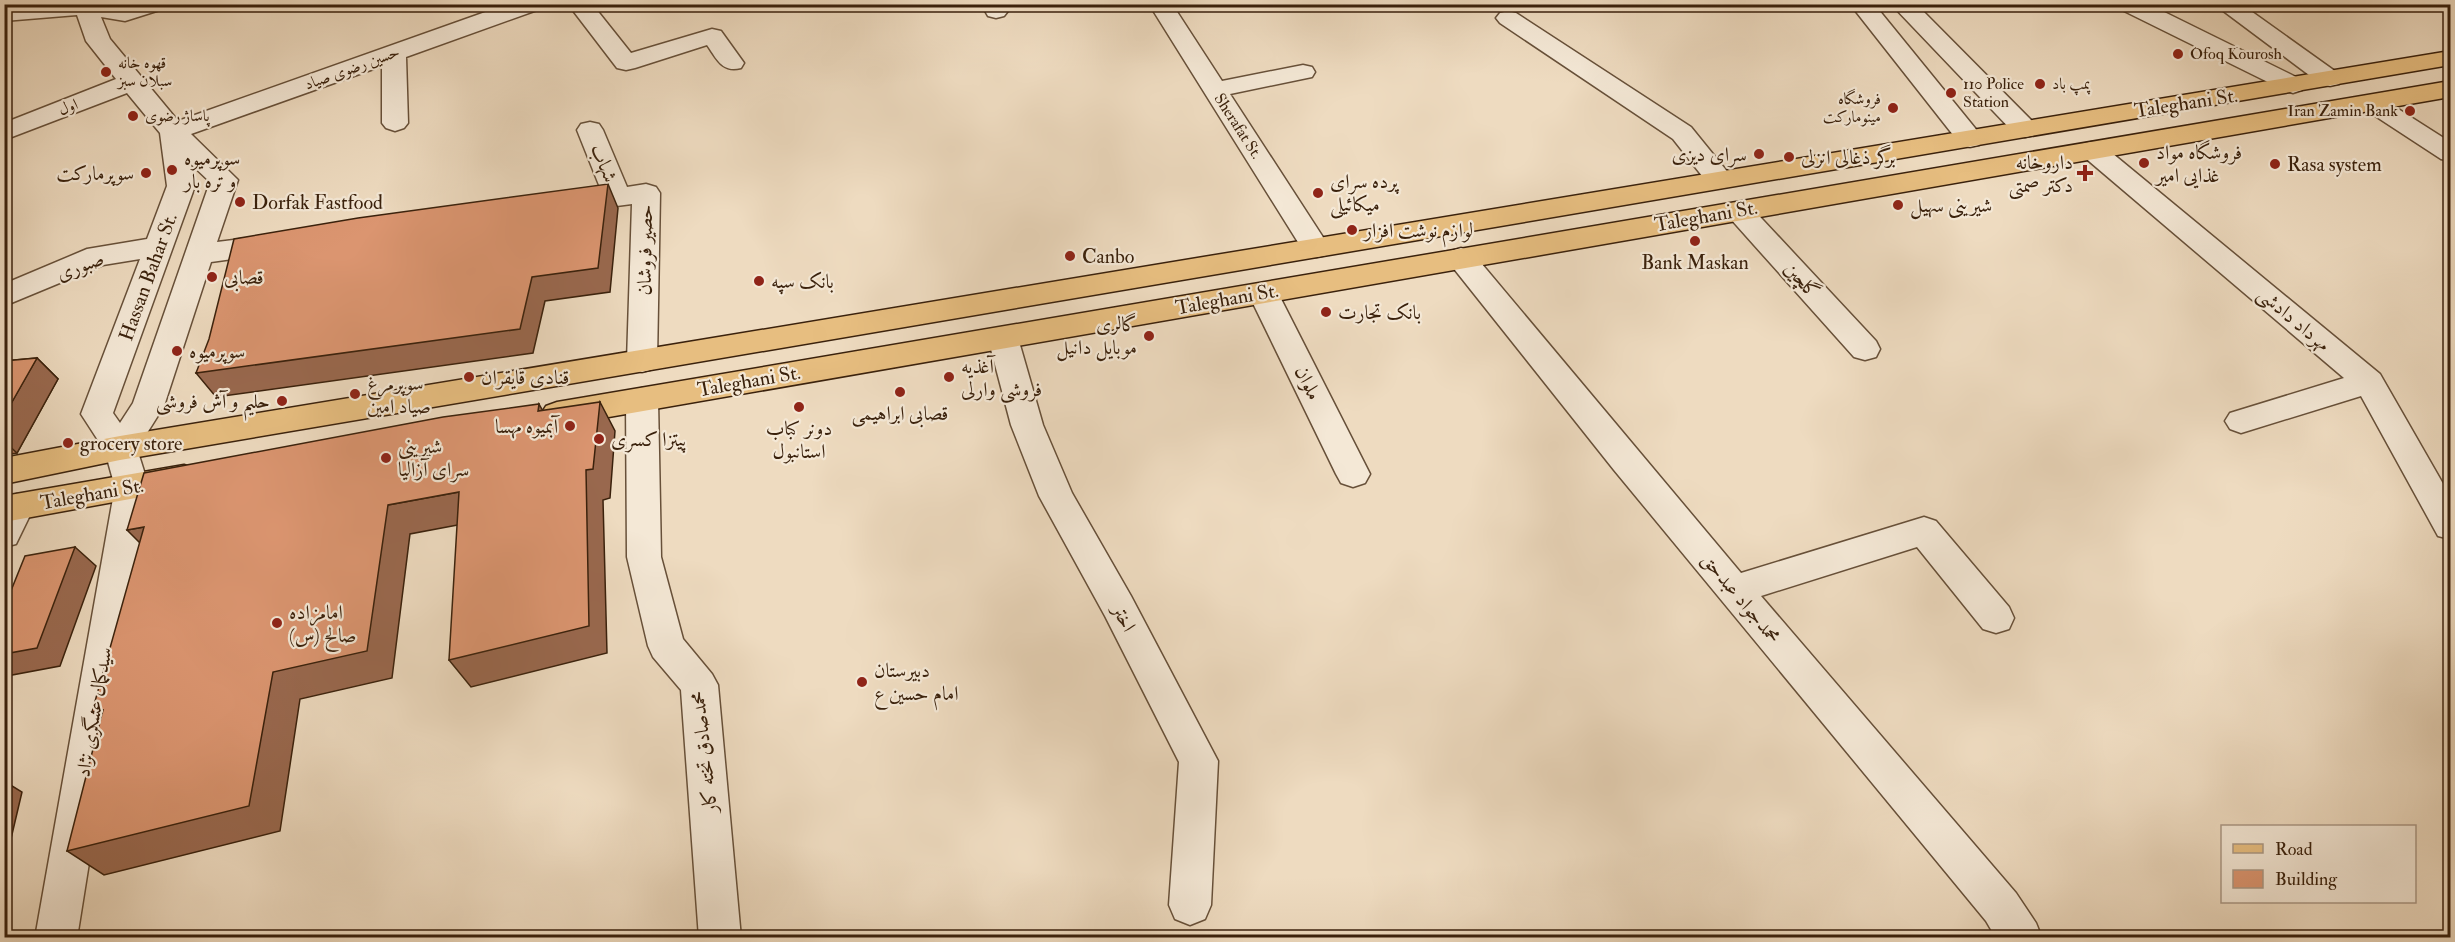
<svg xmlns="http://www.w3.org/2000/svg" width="2455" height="942" viewBox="0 0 2455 942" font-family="'IM FELL Double Pica',Amiri,serif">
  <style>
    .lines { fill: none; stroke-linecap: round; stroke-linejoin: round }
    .minor-casing { stroke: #675039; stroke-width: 3 }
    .major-casing { stroke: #3a210c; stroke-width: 3 }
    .minor { fill: #f4e8d6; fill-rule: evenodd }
    .major { fill: #e7be80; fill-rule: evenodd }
    .wall { fill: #bc8060; stroke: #3a210c; stroke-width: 1.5 }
    .shaded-wall { fill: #99684e; stroke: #3a210c; stroke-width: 1.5 }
    .building { fill: #db9570; stroke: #3a210c; stroke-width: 1.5 }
    .poi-dot { fill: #8f2418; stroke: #f4e8d6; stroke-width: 2 }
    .labels { text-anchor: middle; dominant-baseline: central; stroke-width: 4.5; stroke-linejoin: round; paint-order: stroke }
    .far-poi-label { font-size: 16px; fill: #3a210c; stroke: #f4e8d6; text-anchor: start }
    .far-street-label { font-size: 16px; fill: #3a210c; stroke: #f4e8d6 }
    .street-label { font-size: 20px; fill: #3a210c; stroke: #f4e8d6 }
    .poi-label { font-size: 20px; fill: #3a210c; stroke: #f4e8d6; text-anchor: start }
  </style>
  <rect width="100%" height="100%" fill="#eedbc0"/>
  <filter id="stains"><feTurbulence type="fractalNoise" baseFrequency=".00333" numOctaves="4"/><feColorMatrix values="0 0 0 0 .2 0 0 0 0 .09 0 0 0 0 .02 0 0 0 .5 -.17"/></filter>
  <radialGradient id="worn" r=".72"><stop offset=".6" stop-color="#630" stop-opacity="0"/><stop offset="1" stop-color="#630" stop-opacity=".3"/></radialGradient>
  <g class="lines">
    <g class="minor-casing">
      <path id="minor" d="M32,4H112C129,8 148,4 166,4L163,9L125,21L101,17L110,39L178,121L508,4H543L540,9L406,57L408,123L404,128L395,131L386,128L382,123V66L191,134L238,180L217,242L275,235L285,237L289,244L285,251L275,253L211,262L164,406L137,449L149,487L77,938H35L115,487L105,451L81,414L140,259L103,265L4,306V284L87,249L147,239L167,186L160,133L127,93L4,140V123L116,79L86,41L77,15L4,21V7ZM191,164L210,182L133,403L120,423L113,413L195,186Z
        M568,4H592L631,53L712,29L721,31L744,63L741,68C722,73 717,59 707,45L635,68L626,70L617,68Z
        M981,4H1005L1008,11L1004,16L996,18L988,16Z
        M1149,4H1172L1222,81L1303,65L1312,67L1315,72L1312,77L1230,94L1330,248L1326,255L1316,257L1306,255Z
        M1850,4H1874L1979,133L1983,139L1979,145L1970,147L1961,145Z
        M1891,4H1916L2034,123L2038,129L2034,135L2025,137L2016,135Z
        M2117,4H2148L2302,80L2306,85L2302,90L2293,93L2284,90L2120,9Z
        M2214,4H2241L2339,74L2342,79L2339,84L2330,86L2321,84Z
        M1508,11L1516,13L1691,127L1734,180L1730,186L1720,188L1710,186L1673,139L1500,23L1496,18L1500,13Z
        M2372,95L2381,98L2450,142V161L2441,159L2363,108L2359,103L2363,98Z
        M590,122L599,124L603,130L627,187L646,184L656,187L660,193L657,361L653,369L642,372L631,369L627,361L632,204L570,212L560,209L556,203L560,197L601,190L577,130L581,124Z
        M2092,142L2101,144L2380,374L2450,496V539L2438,536L2361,396L2241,433L2230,429L2225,421L2230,413L2344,378L2083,156L2079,150L2083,144Z
        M1739,202L1749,205L1876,341L1880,349L1876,357L1865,360L1854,357L1729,217L1725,211L1729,205Z
        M1461,248L1471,251L1741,573L1924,517L1936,521L2009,607L2014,618L2009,629L1996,633L1983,629L1917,547L1761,596L2016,893L2036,923L2042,938H1996L1986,921L1614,470L1451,265L1447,258L1451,251Z
        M1263,283L1273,286L1278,293L1370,474L1365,483L1353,487L1341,483L1336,474L1248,293L1253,286Z
        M1003,327L1014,330L1018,338L1043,425L1072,493L1131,596L1218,761L1211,905L1205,919L1190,925L1175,919L1169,905L1179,762L1105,616L1039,496L1011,425L988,338L992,330Z
        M642,388L653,392L658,400L661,557L683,639L712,674L718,685L741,938H699L681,690L653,657L648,646L627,557L626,400L631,392Z
        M17,494L29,498L34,507L16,544L4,547V499Z"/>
    </g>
    <g class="major-casing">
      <path id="major" d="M2450,51V65L120,460L4,484V458L120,436Z
        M2450,81V97L557,426L546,422L541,414L546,406L557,402Z
        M184,465L196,469L201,478L196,487L4,522V496Z"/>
    </g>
    <use href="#minor" class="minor"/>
    <use href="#major" class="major"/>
  </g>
  <path class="wall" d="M37,358L58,379L17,453L4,455V361Z"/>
  <path class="shaded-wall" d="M608,184L618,208L610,292L545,301L533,353L216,397L196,373L532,277Z
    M37,358L58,379L17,453L4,441V416Z
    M600,402L615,431L610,498L603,500L607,653L471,687L449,660L586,470Z
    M539,404L556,434L538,411Z
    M459,492L479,521L410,534L392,678L300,699L280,831L104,875L67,851L273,672L388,505Z
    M144,527L156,559L127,530Z
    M75,547L96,566L60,666L7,676L4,684V654Z
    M103,710L126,739L92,712Z
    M4,781L22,792L5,864L4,865Z"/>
  <path class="building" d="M608,184L598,268L532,277L520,329L196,373L209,339L234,239L358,218Z
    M37,358L4,416V361Z
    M600,402L593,469L586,470L589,626L449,660L459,492L388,505L367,651L273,672L249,806L67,851L103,710L92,712L144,527L127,530L144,473L443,417L539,404L538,411Z
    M75,547L37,648L4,654V608L25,556Z"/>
  <g class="poi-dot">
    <circle cx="2178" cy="54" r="6"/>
    <circle cx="106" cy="72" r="6"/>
    <circle cx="2040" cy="84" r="6"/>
    <circle cx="1951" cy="93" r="6"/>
    <circle cx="1893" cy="108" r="6"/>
    <circle cx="2410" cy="111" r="6"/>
    <circle cx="133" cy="116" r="6"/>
    <circle cx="1759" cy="154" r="6"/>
    <circle cx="1789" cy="157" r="6"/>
    <circle cx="2144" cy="163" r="6"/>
    <circle cx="2275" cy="164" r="6"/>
    <circle cx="172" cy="170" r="6"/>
    <circle cx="146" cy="173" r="6"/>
    <path d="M2082 164h6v6h6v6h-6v6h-6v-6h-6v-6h6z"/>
    <circle cx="1318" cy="193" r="6"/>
    <circle cx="240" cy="202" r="6"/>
    <circle cx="1898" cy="205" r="6"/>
    <circle cx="1352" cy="230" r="6"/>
    <circle cx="1695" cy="241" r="6"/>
    <circle cx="1070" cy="256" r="6"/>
    <circle cx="212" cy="277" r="6"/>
    <circle cx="759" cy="281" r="6"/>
    <circle cx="1326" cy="312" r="6"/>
    <circle cx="1149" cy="336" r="6"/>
    <circle cx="177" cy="351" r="6"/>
    <circle cx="469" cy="377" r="6"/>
    <circle cx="949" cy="377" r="6"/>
    <circle cx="900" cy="392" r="6"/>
    <circle cx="355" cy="394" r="6"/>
    <circle cx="282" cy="401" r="6"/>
    <circle cx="799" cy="407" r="6"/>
    <circle cx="570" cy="426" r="6"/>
    <circle cx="599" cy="439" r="6"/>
    <circle cx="68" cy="443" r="6"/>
    <circle cx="386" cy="458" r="6"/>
    <circle cx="277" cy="623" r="6"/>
    <circle cx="862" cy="682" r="6"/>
  </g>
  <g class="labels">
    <g class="far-poi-label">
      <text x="2190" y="54">Ofoq Kourosh</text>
      <text x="118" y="63">قهوه خانه<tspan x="118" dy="18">سبلان سبز</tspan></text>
      <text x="1963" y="84">110 Police<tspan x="1963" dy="18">Station</tspan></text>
      <text x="2052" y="84">پمپ باد</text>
      <text x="1881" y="99" text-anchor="end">فروشگاه<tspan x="1881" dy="18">مینومارکت</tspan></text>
      <text x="2398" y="111" text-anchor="end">Iran Zamin Bank</text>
      <text x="145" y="116">پاساژ رضوی</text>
    </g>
    <g class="far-street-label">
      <text transform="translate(352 68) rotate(-20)">حسین رضوی صیاد</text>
      <text transform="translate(68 107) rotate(-21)">اول</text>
      <text transform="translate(1238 126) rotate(57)">Sherafat St.</text>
    </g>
    <g class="street-label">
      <text transform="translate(2186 103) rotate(-9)">Taleghani St.</text>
      <text transform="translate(604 163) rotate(67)">شهاب</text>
      <text transform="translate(1706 216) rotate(-10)">Taleghani St.</text>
      <text transform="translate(645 250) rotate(-89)">حصیر فروشان</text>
      <text transform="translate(80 266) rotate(-21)">صبوری</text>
      <text transform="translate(148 277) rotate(-70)">Hassan Bahar St.</text>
      <text transform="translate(1802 280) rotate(48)">گلچین</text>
      <text transform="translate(1227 299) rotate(-10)">Taleghani St.</text>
      <text transform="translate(2294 319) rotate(40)">مهرداد دادشی</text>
      <text transform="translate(749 381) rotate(-10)">Taleghani St.</text>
      <text transform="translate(1308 383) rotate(64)">ملوان</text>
      <text transform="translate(92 494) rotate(-10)">Taleghani St.</text>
      <text transform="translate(1741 598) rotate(50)">محمدجواد عبدحق</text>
      <text transform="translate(1124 618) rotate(62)">اختر</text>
      <text transform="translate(94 712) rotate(-80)">سیدکمال عسگری نژاد</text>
      <text transform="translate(704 752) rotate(-96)">محمدصادق تخته کار</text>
    </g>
    <g class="poi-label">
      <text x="2156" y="152">فروشگاه مواد<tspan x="2156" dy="23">غذایی امیر</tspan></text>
      <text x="1747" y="154" text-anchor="end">سرای دیزی</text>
      <text x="1801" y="157">برگر ذغالی انزلی</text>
      <text x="184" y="158">سوپرمیوه<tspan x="184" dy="23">و تره بار</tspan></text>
      <text x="2073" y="162" text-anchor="end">داروخانه<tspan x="2073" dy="23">دکتر صمتی</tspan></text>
      <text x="2287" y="164">Rasa system</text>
      <text x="134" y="173" text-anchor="end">سوپرمارکت</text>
      <text x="1330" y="181">پرده سرای<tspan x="1330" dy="23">میکائیلی</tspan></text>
      <text x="252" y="202">Dorfak Fastfood</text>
      <text x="1910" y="205">شیرینی سهیل</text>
      <text x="1364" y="230">لوازم نوشت افزار</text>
      <text x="1082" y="256">Canbo</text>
      <text x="1695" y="262" text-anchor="middle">Bank Maskan</text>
      <text x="224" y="277">قصابی</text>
      <text x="771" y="281">بانک سپه</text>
      <text x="1338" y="312">بانک تجارت</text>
      <text x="1137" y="324" text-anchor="end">گالری<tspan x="1137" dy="23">موبایل دانیل</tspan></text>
      <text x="189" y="351">سوپرمیوه</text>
      <text x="961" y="366">آغذیه<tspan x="961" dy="23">فروشی وارلی</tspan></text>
      <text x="481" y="377">قنادی قایقران</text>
      <text x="367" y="383">سوپرمرغ<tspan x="367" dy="23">صیاد امین</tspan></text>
      <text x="270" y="401" text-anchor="end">حلیم و آش فروشی</text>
      <text x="900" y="413" text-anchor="middle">قصابی ابراهیمی</text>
      <text x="558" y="426" text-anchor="end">آبمیوه مهسا</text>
      <text x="799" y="428" text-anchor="middle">دونر کباب<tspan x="799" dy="23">استانبول</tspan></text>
      <text x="611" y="439">پیتزا کسری</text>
      <text x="80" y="443">grocery store</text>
      <text x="398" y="446">شیرینی<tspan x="398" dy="23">سرای آزالیا</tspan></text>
      <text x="289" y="612">امامزاده<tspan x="289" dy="23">صالح (س)</tspan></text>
      <text x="874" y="670">دبیرستان<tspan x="874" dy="23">امام حسین ع</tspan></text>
    </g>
  </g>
  <rect width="2455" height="942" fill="none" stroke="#eedbc0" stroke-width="24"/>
  <rect x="6" y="6" width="2443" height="930" fill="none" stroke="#3a210c" stroke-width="3"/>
  <rect x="12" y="12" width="2431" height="918" fill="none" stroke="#3a210c" stroke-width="1.5"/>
  <rect x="2221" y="825" width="195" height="78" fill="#f4e8d6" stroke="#aa9885" stroke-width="1.5"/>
  <rect x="2233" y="844" width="30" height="9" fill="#e7be80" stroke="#aa9885" stroke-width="1.5"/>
  <text x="2275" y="855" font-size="18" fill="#3a210c">Road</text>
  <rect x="2233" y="870" width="30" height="18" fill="#db9570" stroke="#aa9885" stroke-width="1.5"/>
  <text x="2275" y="885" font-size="18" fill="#3a210c">Building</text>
  <rect width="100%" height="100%" filter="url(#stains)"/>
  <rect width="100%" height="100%" fill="url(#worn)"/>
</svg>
